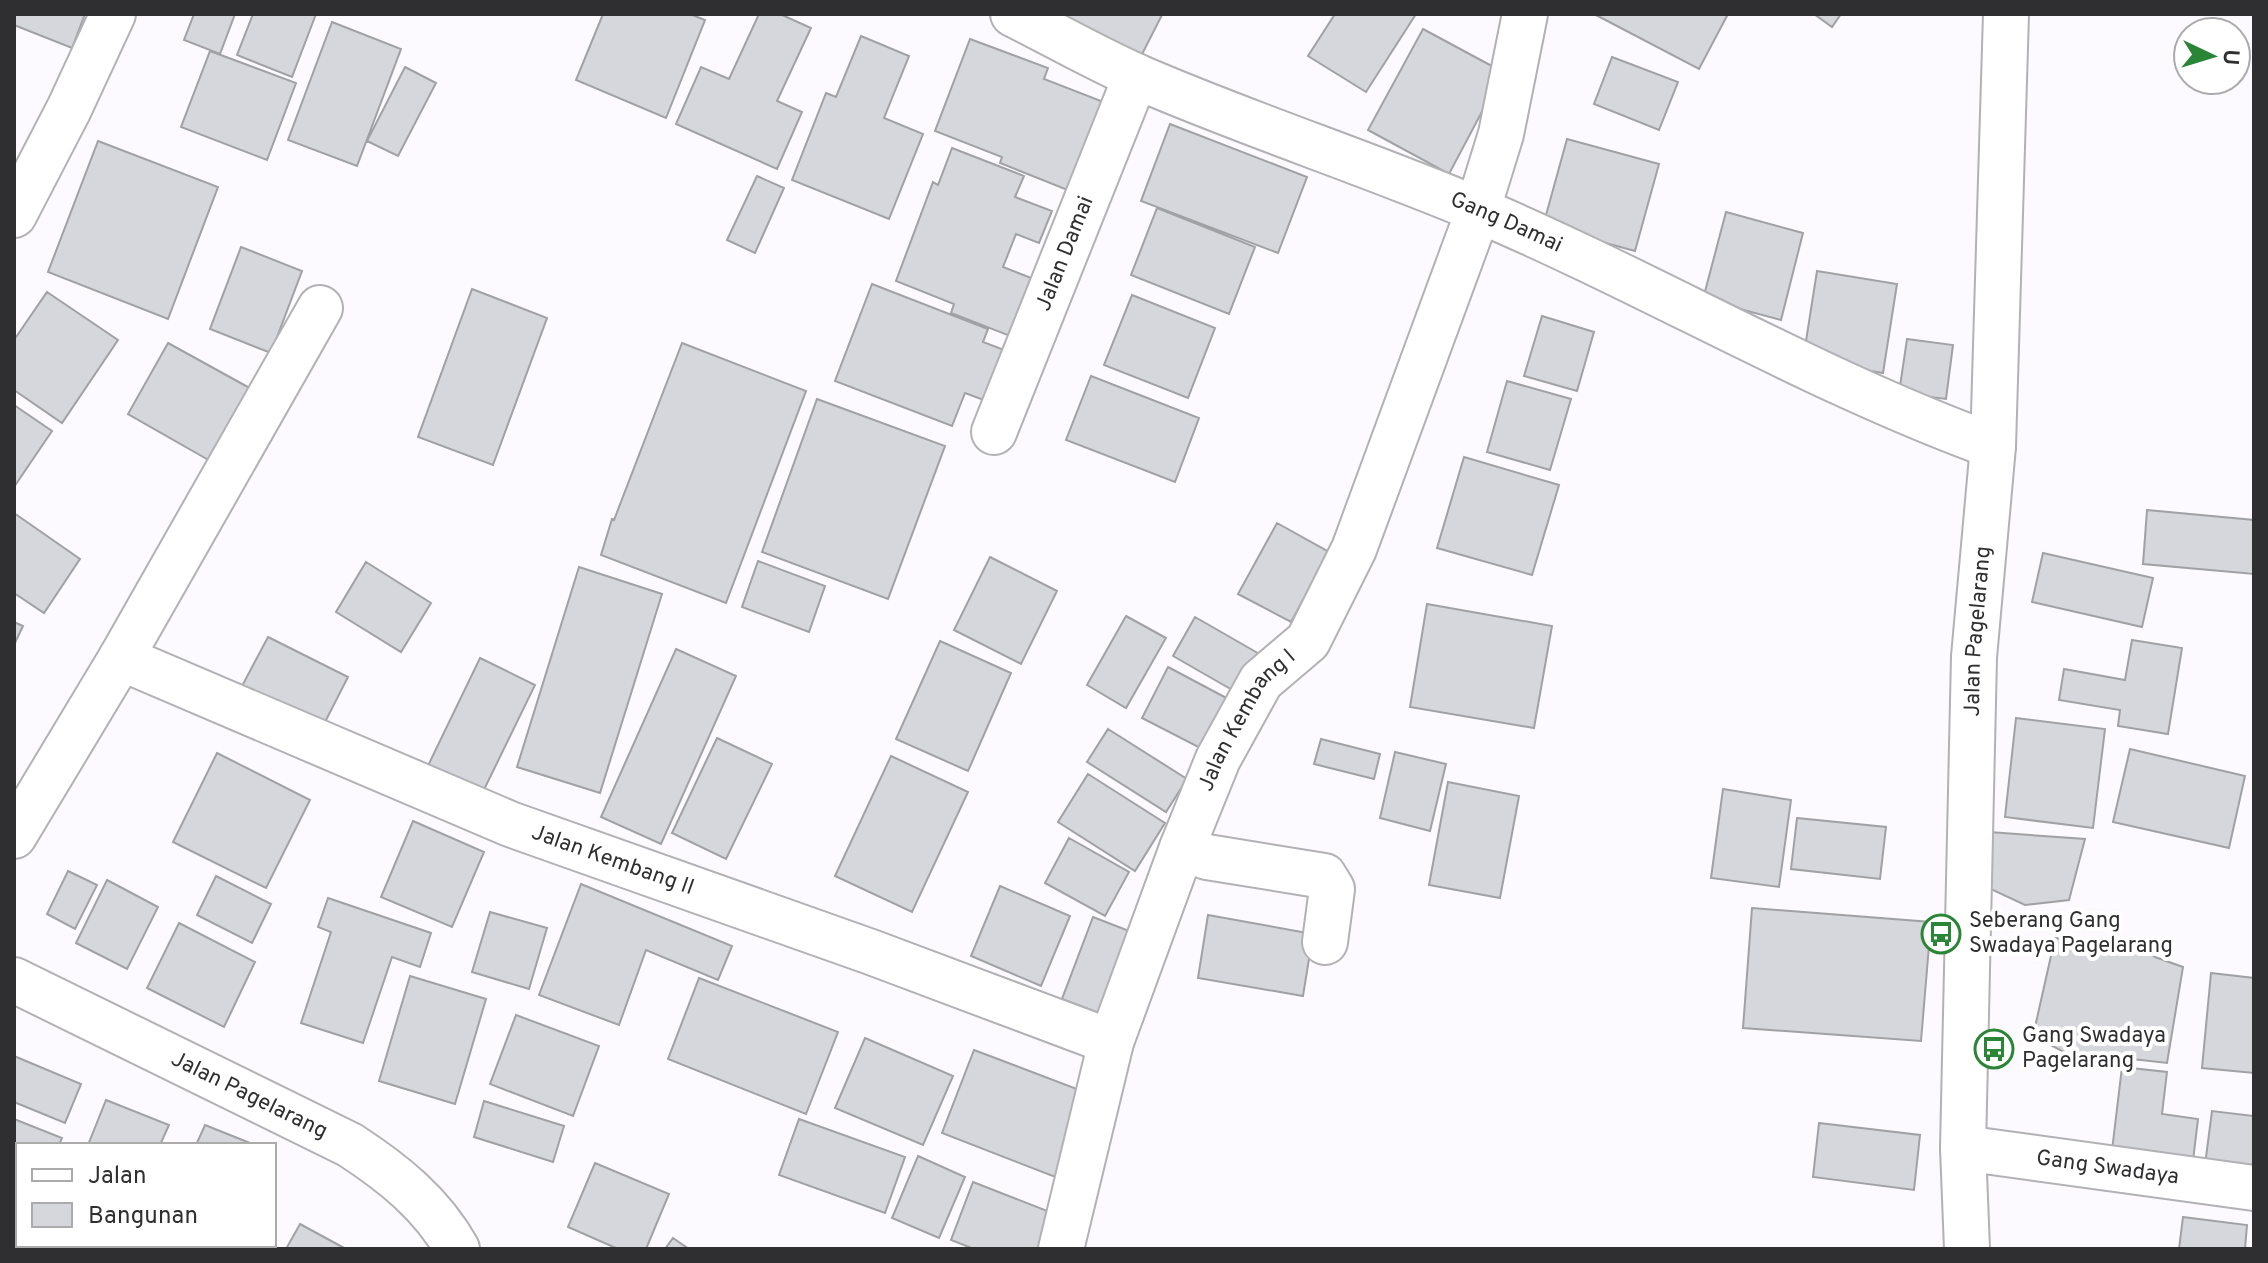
<svg xmlns="http://www.w3.org/2000/svg" width="2268" height="1263" viewBox="0 0 2268 1263" font-family="Overpass,sans-serif">
  <style>
    .building { fill: #d6d7dc; stroke: #a0a1a5; stroke-width: 2 }
    .lines { fill: none; stroke-linecap: round; stroke-linejoin: round }
    .street-casing { stroke: #b2b1b5; stroke-width: 48 }
    .secondary-casing { stroke: #b2b1b5; stroke-width: 48 }
    .street { stroke: #fff; stroke-width: 44 }
    .secondary { stroke: #fff; stroke-width: 44 }
    .labels { text-anchor: middle; dominant-baseline: central; stroke-width: 8; stroke-linejoin: round; paint-order: stroke }
    .street-label { font-size: 22px; fill: #2f2e30; stroke: #fff }
    .poi-label { font-size: 22px; fill: #2f2e30; stroke: #fff; text-anchor: start }
  </style>
  <rect width="100%" height="100%" fill="#fcfaff"/>
  <path class="building" d="M14,14H85L72,48L14,25Z
    M194,14H235L220,54L184,40Z
    M253,14H316L292,77L237,55Z
    M603,14H690L705,20L666,118L576,80Z
    M759,14H780L811,28L777,101L802,112L777,169L676,124L701,67L729,79Z
    M1036,14H1160L1162,15L1136,66Z
    M1335,14H1416L1366,92L1308,56Z
    M1594,14H1728L1699,69Z
    M1814,14H1841L1832,27Z
    M332,22L401,49L357,166L288,140Z
    M1423,29L1503,72L1449,174L1368,130Z
    M861,36L909,56L884,118L923,134L889,219L792,180L826,93L836,97Z
    M970,39L1048,68L1044,79L1119,108L1085,197L1000,163L1002,157L935,131Z
    M210,51L296,83L267,160L181,127Z
    M1612,57L1678,82L1659,130L1594,104Z
    M405,67L436,83L398,156L367,141Z
    M1170,124L1307,177L1278,253L1141,201Z
    M1567,139L1659,164L1635,251L1543,226Z
    M98,141L218,187L168,319L48,272Z
    M952,148L1024,176L1015,197L1052,211L1039,243L1016,234L1003,267L1039,281L1018,339L951,313L954,304L896,281L933,182L938,185Z
    M757,176L784,188L755,253L727,240Z
    M1157,208L1255,247L1229,314L1131,275Z
    M1726,212L1803,233L1781,320L1703,299Z
    M241,247L302,271L271,353L210,329Z
    M1817,271L1897,284L1883,373L1803,360Z
    M872,284L988,329L983,342L1012,353L992,403L965,393L952,426L835,381Z
    M472,289L547,318L493,465L418,437Z
    M47,292L118,340L62,423L14,390V340Z
    M1132,295L1215,328L1188,398L1104,365Z
    M1542,316L1594,332L1577,391L1524,376Z
    M1907,339L1953,345L1946,399L1899,393Z
    M168,343L266,397L226,470L128,414Z
    M682,343L806,391L726,603L601,555L612,519L614,520Z
    M1091,376L1199,418L1175,482L1066,440Z
    M1507,381L1571,399L1550,470L1487,452Z
    M817,399L945,446L888,599L762,552Z
    M14,405L52,431L14,487Z
    M1464,457L1559,485L1532,575L1437,548Z
    M2147,510L2254,520V574L2143,564Z
    M14,513L80,559L44,613L14,593Z
    M1277,523L1329,552L1291,622L1238,594Z
    M2043,553L2153,578L2142,627L2032,602Z
    M990,557L1057,591L1021,664L954,630Z
    M758,561L825,586L809,632L742,607Z
    M366,562L431,603L401,652L336,612Z
    M579,567L662,594L600,793L517,767Z
    M1427,604L1552,626L1534,728L1410,707Z
    M1126,616L1166,638L1126,708L1087,685Z
    M1195,617L1263,656L1241,695L1173,656Z
    M14,622L23,626L14,645Z
    M268,637L348,677L323,726L242,686Z
    M2132,640L2182,648L2168,734L2118,726L2120,710L2059,700L2064,669L2125,680Z
    M940,641L1011,673L968,771L896,739Z
    M676,649L736,676L661,844L601,817Z
    M480,658L535,685L479,800L424,774Z
    M1168,667L1234,702L1208,752L1142,718Z
    M2016,718L2105,729L2093,828L2005,817Z
    M1108,729L1187,779L1166,812L1087,762Z
    M717,738L772,764L726,859L672,833Z
    M1321,739L1380,754L1374,779L1314,764Z
    M2130,749L2245,776L2229,848L2113,822Z
    M1395,752L1446,764L1430,831L1380,818Z
    M217,753L310,800L266,888L173,842Z
    M891,756L968,792L912,912L835,876Z
    M1088,774L1165,823L1135,871L1058,822Z
    M1448,782L1519,796L1500,898L1429,885Z
    M1723,789L1791,800L1779,887L1711,878Z
    M1797,818L1886,827L1880,879L1791,869Z
    M413,821L484,852L452,927L381,897Z
    M1989,832L2085,839L2069,900L2025,905L1982,885Z
    M1069,838L1129,872L1105,916L1045,883Z
    M68,871L97,885L75,929L47,914Z
    M216,876L271,904L252,943L197,915Z
    M107,880L158,907L127,969L76,943Z
    M581,884L732,946L718,980L646,950L619,1025L539,995Z
    M1000,886L1070,916L1041,986L971,956Z
    M328,898L431,933L420,967L392,957L363,1043L301,1023L331,932L318,927Z
    M1752,908L1931,922L1921,1041L1743,1028Z
    M490,912L547,928L529,989L472,972Z
    M1208,915L1313,934L1303,996L1198,978Z
    M1093,917L1137,934L1107,1016L1062,999Z
    M179,923L255,962L224,1027L147,988Z
    M2055,938L2118,948L2141,945L2155,957L2183,967L2167,1063L2123,1058L2087,1064L2033,1036Z
    M2211,973L2254,978V1073L2202,1068Z
    M410,976L486,999L455,1104L379,1081Z
    M699,978L838,1032L806,1114L668,1059Z
    M516,1015L599,1046L573,1116L490,1084Z
    M865,1038L953,1076L923,1145L835,1108Z
    M974,1050L1090,1094L1058,1178L942,1133Z
    M14,1056L81,1084L65,1123L14,1102Z
    M2122,1067L2167,1072L2162,1114L2198,1119L2192,1169L2111,1159Z
    M106,1100L169,1125L160,1145H88Z
    M484,1101L564,1126L553,1162L474,1137Z
    M2254,1105V1172L2205,1165L2212,1111L2253,1116Z
    M14,1119L62,1138L59,1145H18V1197L14,1195Z
    M799,1119L905,1157L885,1213L779,1175Z
    M1819,1123L1920,1135L1914,1190L1813,1177Z
    M205,1125L255,1145H196Z
    M918,1156L965,1177L939,1238L892,1218Z
    M595,1163L669,1194L646,1249H618L568,1227Z
    M973,1182L1055,1214L1042,1249H974L951,1240Z
    M14,1201L18,1202V1245H22L20,1249H14Z
    M2183,1217L2247,1225L2245,1249H2179Z
    M300,1224L346,1249H286Z
    M673,1238L689,1249H665Z
    M37,1245H119L118,1249H36Z
    M163,1245H232L231,1249H172Z"/>
  <g class="lines">
    <g class="street-casing">
      <g id="street">
        <path id="s1" d="M1013,14C1055,35 1095,58 1138,77C1249,125 1364,162 1476,209C1651,283 1814,381 1993,446"/>
        <path d="M14,215L69,109L113,14"/>
        <path id="s2" d="M994,432L1136,76"/>
        <path id="s3" d="M121,658L510,824L871,952L1111,1042"/>
        <path d="M14,836L121,658L320,308"/>
        <path d="M1182,848L1207,857L1324,876L1332,889L1325,942"/>
        <path id="s4" d="M1963,1148L2254,1188"/>
        <path id="s5" d="M1061,1249L1111,1042L1182,848L1218,759L1261,681L1308,641L1354,549L1472,228L1501,134L1525,14"/>
      </g>
    </g>
    <g class="secondary-casing">
      <g id="secondary">
        <path id="s6" d="M14,980L350,1145C393,1173 432,1204 457,1249"/>
        <path id="s7" d="M1967,1249L1963,1148L1974,657L1993,446L2006,14"/>
      </g>
    </g>
    <use href="#street" class="street"/>
    <use href="#secondary" class="secondary"/>
  </g>
  <defs>
    <g id="bus-ring" transform="scale(2)"><circle r="9.5" fill="#fff" stroke="#2a8536" stroke-width="1.5"/><path d="M-5-6H5V4H4V6H2V4H-2V6H-4V4H-5ZM-3.5-4V0h7V-4ZM-3.5 1.2v1.5H-2V1.2ZM2 1.2v1.5H3.5V1.2Z" fill="#2a8536"/></g>
  </defs>
  <g fill-rule="evenodd">
    <use href="#bus-ring" x="1941" y="934"/>
    <use href="#bus-ring" x="1994" y="1049"/>
  </g>
  <g class="labels">
    <g class="street-label">
      <text stroke="none"><textPath href="#s1" startOffset="536">Gang Damai</textPath></text>
      <text stroke="none"><textPath href="#s2" startOffset="192">Jalan Damai</textPath></text>
      <text stroke="none"><textPath href="#s7" startOffset="618">Jalan Pagelarang</textPath></text>
      <text stroke="none"><textPath href="#s5" startOffset="564">Jalan Kembang I</textPath></text>
      <text stroke="none"><textPath href="#s3" startOffset="532">Jalan Kembang II</textPath></text>
      <text stroke="none"><textPath href="#s6" startOffset="262">Jalan Pagelarang</textPath></text>
      <text stroke="none"><textPath href="#s4" startOffset="146">Gang Swadaya</textPath></text>
    </g>
    <g class="poi-label">
      <text x="1969" y="921">Seberang Gang<tspan x="1969" dy="25">Swadaya Pagelarang</tspan></text>
      <text x="2022" y="1036">Gang Swadaya<tspan x="2022" dy="25">Pagelarang</tspan></text>
    </g>
  </g>
  <rect width="2268" height="1263" fill="none" stroke="#2f2e30" stroke-width="32"/>
  <rect x="16" y="1143" width="260" height="104" fill="#ffffff" stroke="#acabac" stroke-width="2"/>
  <rect x="32" y="1169" width="40" height="12" fill="#ffffff" stroke="#acabac" stroke-width="2"/>
  <text x="88" y="1183" font-size="24" fill="#2f2e30">Jalan</text>
  <rect x="32" y="1203" width="40" height="24" fill="#d6d7dc" stroke="#acabac" stroke-width="2"/>
  <text x="88" y="1223" font-size="24" fill="#2f2e30">Bangunan</text>
  <g transform="translate(2212 56) rotate(94)"><circle r="38" fill="#ffffff" stroke="#acabac" stroke-width="2"/>
  <path d="M0-6L14 30L0 20L-14 30Z" fill="#2a8536"/>
  <text y="-12" font-size="22" font-weight="bold" text-anchor="middle" fill="#2f2e30">U</text>
  </g>
</svg>
